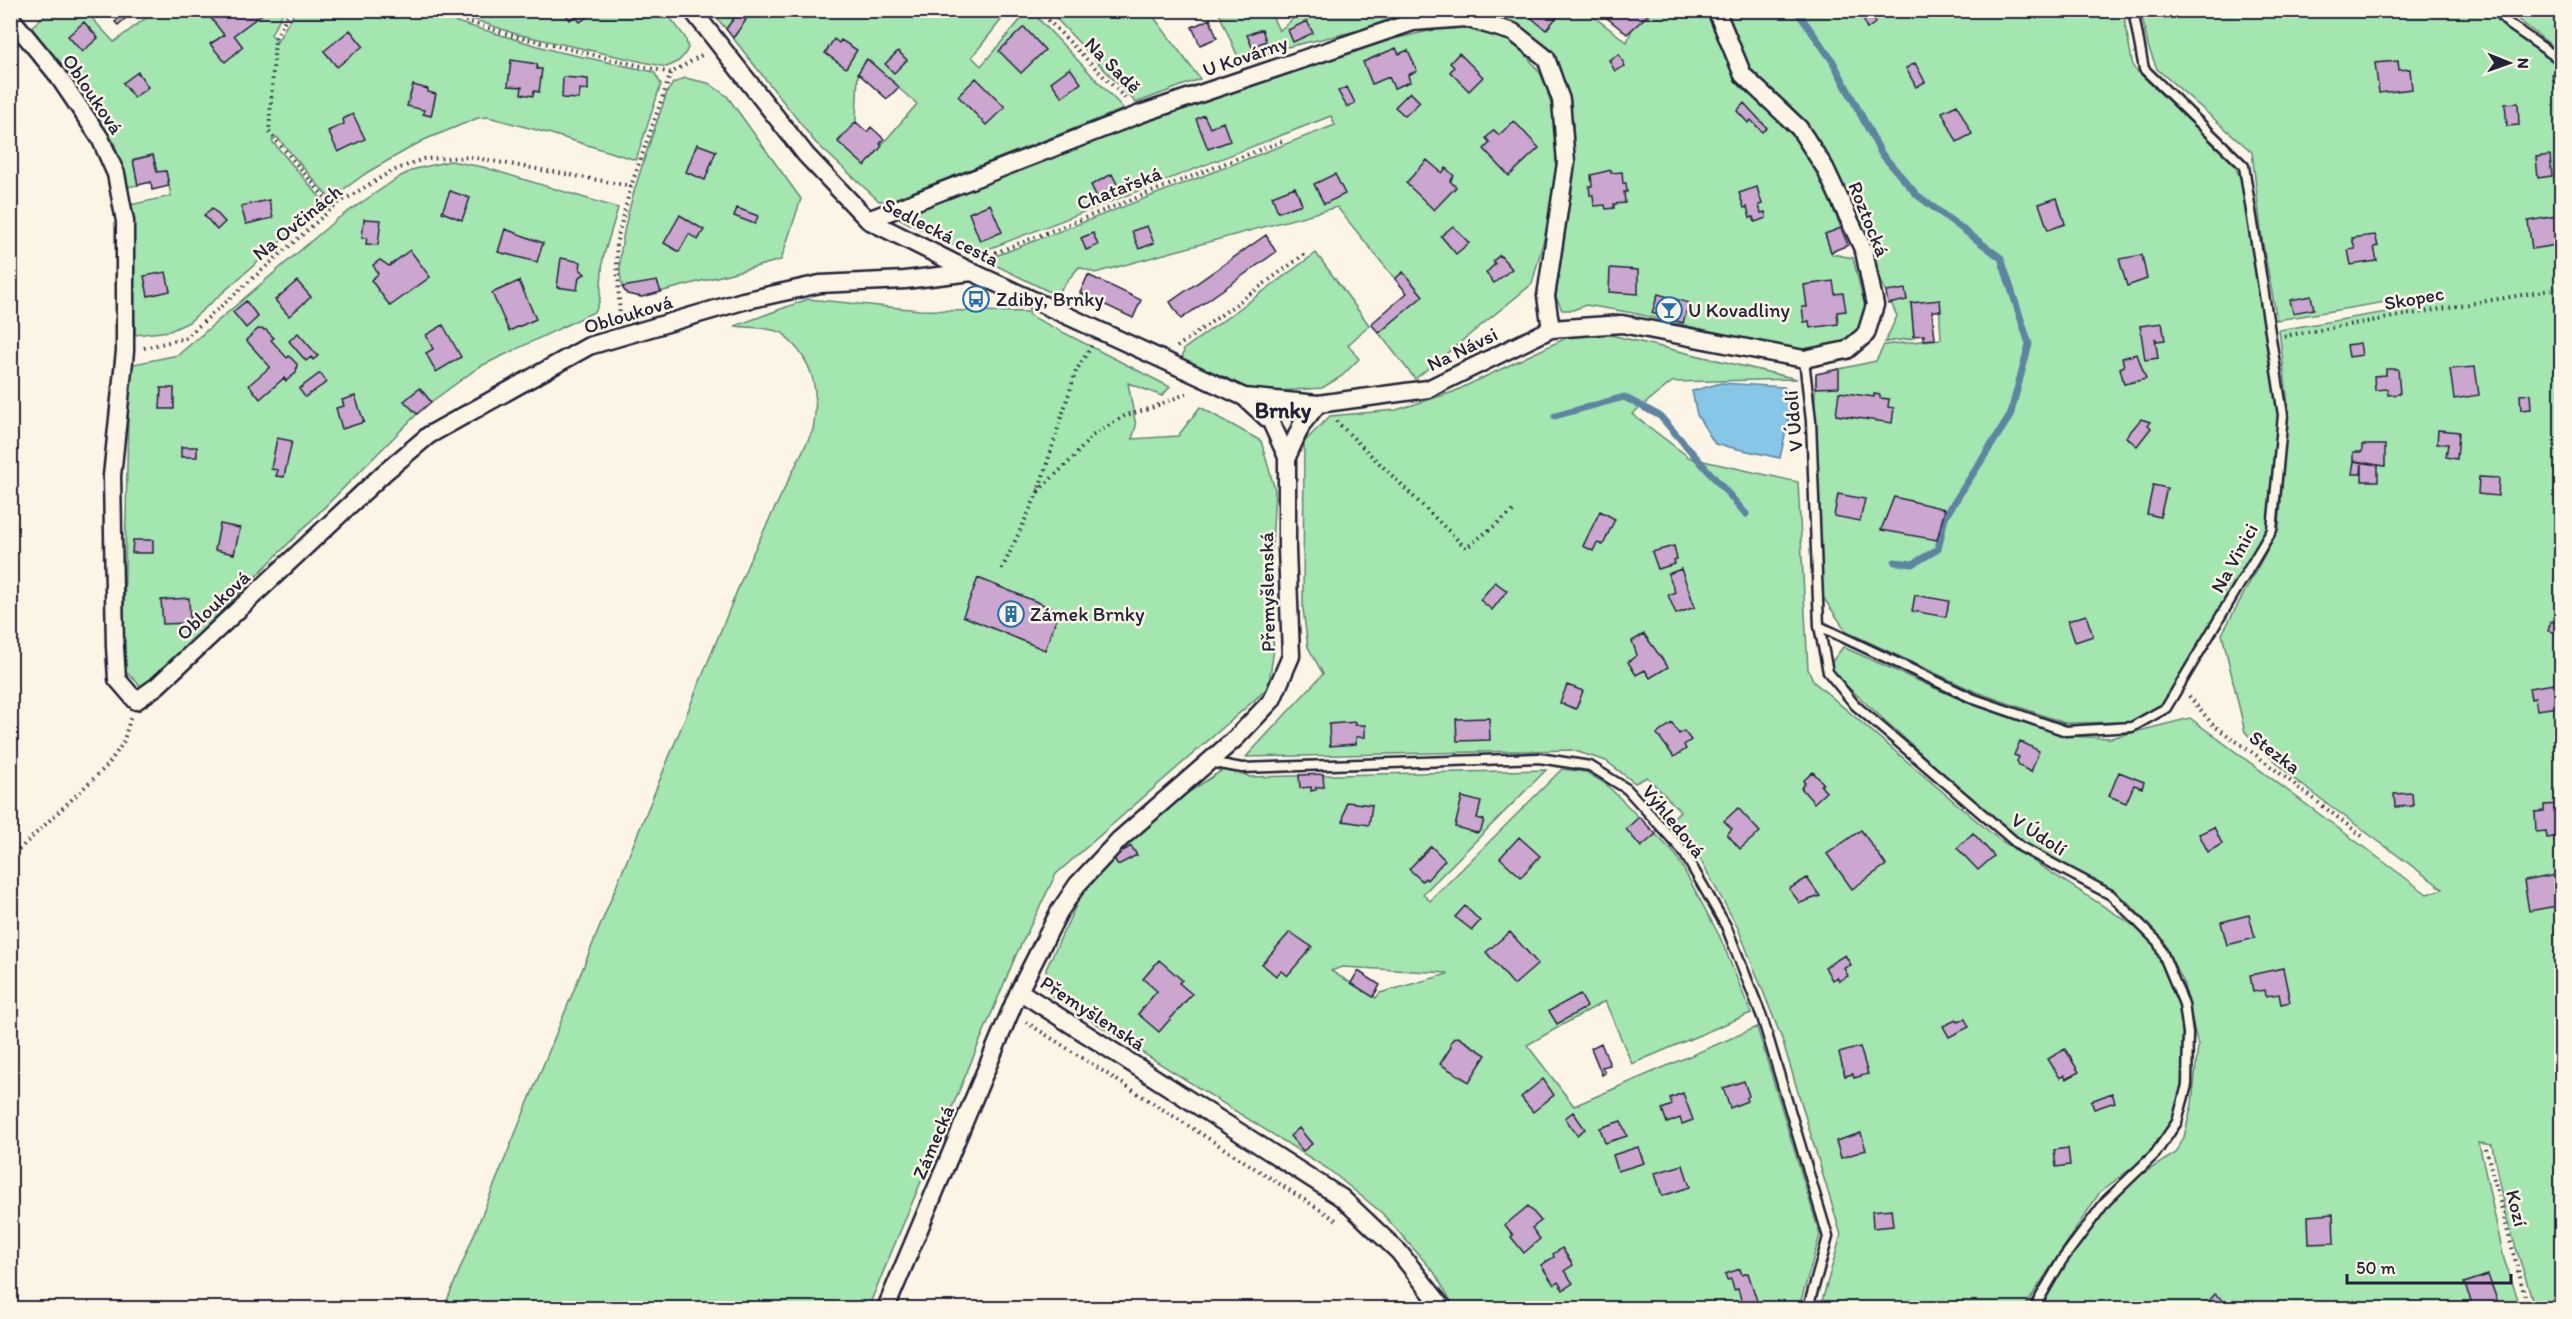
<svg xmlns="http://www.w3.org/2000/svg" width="2572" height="1319" viewBox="0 0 2572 1319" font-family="Itim,sans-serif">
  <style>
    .green { fill: #a3e6b0; stroke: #628476; stroke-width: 1.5; fill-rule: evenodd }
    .water { fill: #86c6e7; stroke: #5e84a2; stroke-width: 1.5 }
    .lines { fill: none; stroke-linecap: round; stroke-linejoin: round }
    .stream { stroke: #5e84a2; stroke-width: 7 }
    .building { fill: #cba6cf; stroke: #22223b; stroke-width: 1.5 }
    .service-casing { stroke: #22223b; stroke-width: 13 }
    .minor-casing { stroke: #22223b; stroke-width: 21 }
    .path { stroke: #22223b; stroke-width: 4; stroke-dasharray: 1.5 4.5; stroke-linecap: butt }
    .service { stroke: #fcf5e5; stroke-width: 8 }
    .minor { stroke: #fcf5e5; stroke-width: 16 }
    .labels { text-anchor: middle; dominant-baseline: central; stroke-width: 5; stroke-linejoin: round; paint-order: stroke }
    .street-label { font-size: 20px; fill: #22223b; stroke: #fcf5e5 }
    .poi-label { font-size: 20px; fill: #22223b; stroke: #fcf5e5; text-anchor: start }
    .quarter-label { font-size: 22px; font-weight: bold; fill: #22223b; stroke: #fcf5e5 }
  </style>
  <rect width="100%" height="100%" fill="#fcf5e5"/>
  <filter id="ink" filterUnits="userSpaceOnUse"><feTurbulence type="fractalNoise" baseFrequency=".0167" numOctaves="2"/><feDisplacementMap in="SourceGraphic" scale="12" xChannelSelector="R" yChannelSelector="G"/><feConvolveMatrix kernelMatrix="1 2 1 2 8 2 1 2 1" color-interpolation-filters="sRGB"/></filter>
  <g filter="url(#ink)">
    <path class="green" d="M49,11H85L114,42L155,11H284L271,34L277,42L295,11H419L555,51L654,72L661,84L636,160L548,133L488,117L478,118L424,140L368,172L330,199L277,137L272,141L325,203L189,322L170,331L135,335L130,205L171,196L166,171L157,172L153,155L133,159L138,185L127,187L114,142L27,31Z
      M449,11H665L685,37L688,48C683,59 678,63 666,67L516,34Z
      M711,11H1000L1005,15L972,57L981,66L1028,11H1031L1124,109L892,200L879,201L815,142L733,38L745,21L737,14L726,29ZM866,60L917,104L864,165L838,141L856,121L858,74Z
      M1049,11H1160L1153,16L1200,79L1136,103Z
      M1218,11H1273L1271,13L1279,31L1302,11H1444L1278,49L1241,64Z
      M1484,11H1586L1627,42L1639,11H1709L1740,82L1810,153L1841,228L1825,235L1832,254L1853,258L1866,311L1850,344L1803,353L1633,313L1586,305L1573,310H1562L1556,297L1574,161L1573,122L1568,103L1542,46L1516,24Z
      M1726,11H2123L2133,67L2234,164L2252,204L2285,426L2267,530L2164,706L2132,722L2065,723L1976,692L1847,632L1822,596L1813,442L1816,374L1876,361L1884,345L1941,339L1939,301L1911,303L1914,338L1885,342L1897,316L1812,131L1769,88L1746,71Z
      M2141,11H2494L2514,30L2561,67V1308H2535L2505,1213L2492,1145L2479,1143L2504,1259L2521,1308H2039L2066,1261L2126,1184L2176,1153L2184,1137L2192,1104L2198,1046L2183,981L2160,938L2128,902L2009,833L1827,668L1843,647L1968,703L2065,736L2111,738L2190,718L2427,894L2443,889L2294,779L2245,732L2222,634L2279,528L2288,404L2279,330L2405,309L2403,299L2277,320L2262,239L2252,152L2157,69L2148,46Z
      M2507,11H2561V53Z
      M1467,26L1496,31L1520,47L1540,73L1547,89L1556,124V178L1547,228L1532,284L1415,379L1379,333L1423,296L1403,272L1395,279L1337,207L1095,273L1079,267L1056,295L985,260L1335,125L1331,116L973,255L896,217L1303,59L1438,29Z
      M685,78L708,83L727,96L801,199L781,260L641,297L626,293C602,261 655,131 667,92L673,83Z
      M450,161L483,167L618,208L603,258L600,299L596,311L479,367L431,402L419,388L405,401L417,414L144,689L123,669L129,365L178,355L337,219L401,176L415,169Z
      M1316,253L1369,325L1348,345L1359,359L1342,376L1322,388L1278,391L1250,389L1182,359L1184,349Z
      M808,299L920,310L1030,312L1029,315L1170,387L1162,396L1128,383L1136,426L1132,439L1178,436L1200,407L1261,441L1275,490L1269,604L1274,649L1268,688L1056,874L1016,955L868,1308H444L750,559L813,430C819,396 816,366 790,341C787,338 785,333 780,332C767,327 749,328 735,326Z
      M1585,329L1797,379L1672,382L1632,414L1690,458L1798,482L1808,669L1814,682L1997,838L2144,932L2154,944L2183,1014L2181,1100L2166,1142L2100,1192L2024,1308H1820L1841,1235L1782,1039L1738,928L1691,843L1670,821L1680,811L1647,777L1635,783L1606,761L1572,750L1246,757L1323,674L1308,647L1303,609L1304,442L1330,416L1396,410L1453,392Z
      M1230,765L1249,777L1546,770L1423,894L1430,901L1562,769L1586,772L1606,784L1676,855L1720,937L1751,1013L1632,1064L1605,1001L1527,1045L1574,1106L1757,1027L1820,1235L1799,1308H1455L1434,1272L1382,1213L1328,1169L1049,994L1046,969L1079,899L1113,857L1162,810ZM1342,967L1448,973V974L1380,993L1376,998L1331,971Z"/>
    <path class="water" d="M1721,383L1784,387L1792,403L1780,458L1715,444L1697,415L1692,391Z"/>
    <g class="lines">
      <path class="stream" d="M1796,10L1832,60L1881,153L1917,195L2001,258L2029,344L2010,416L1945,517L1938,549L1913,564L1895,562
        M1555,416L1624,397L1660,416L1746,514"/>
    </g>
    <path class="building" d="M113,10H135L118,25L115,22L119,18Z
      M210,10H228L230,13L234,10H259L262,14L234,35L243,47L225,62L210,44L224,35L207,13Z
      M562,10H588L591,14L580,22L575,16L570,20Z
      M1522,10H1563L1546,30Z
      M1597,10H1645L1649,14L1627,34Z
      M1860,10H1873L1875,23L1867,29Z
      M737,14L746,20L733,38L726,29Z
      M1210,19L1217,38L1200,45L1192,27Z
      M1307,21L1313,33L1293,42L1288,30Z
      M84,22L98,38L82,52L68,36Z
      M1024,27L1045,50L1021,73L999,51Z
      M1262,29L1266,41L1252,47L1247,35Z
      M350,30L363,46L337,67L324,51Z
      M834,39L839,43L841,40L857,50L846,68L825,53Z
      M1396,48L1399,54L1408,50L1417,71L1408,75L1410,82L1394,88L1389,77L1372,84L1363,62Z
      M898,51L907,60L894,73L885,64Z
      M1459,53L1483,77L1469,91L1450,72L1454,67L1450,63Z
      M1619,54L1625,66L1615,71L1609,60Z
      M867,59L899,87L887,99L858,73Z
      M511,60L537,64V69H542L539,92L534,91L533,96L521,94L522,87L508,86Z
      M2398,61L2399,70L2410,69L2412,89L2379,93L2375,63Z
      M1915,63L1925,82L1916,87L1906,68Z
      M1070,68L1081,83L1062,97L1051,82Z
      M138,72L148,87L134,98L123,83Z
      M2562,74V82L2554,84L2552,75Z
      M563,77L588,79V90L580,89L579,99L562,98Z
      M976,78L1005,107L986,125L958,96Z
      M413,85L428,89V92L436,94L431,116L423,114L424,110L407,106Z
      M1347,87L1355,103L1347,107L1338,91Z
      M1410,92L1420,102L1405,116L1395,107Z
      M1744,103L1767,128L1762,132L1751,120L1748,123L1737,111Z
      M2518,103L2519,125L2507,126L2505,104Z
      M1957,105L1972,134L1957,142L1942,112Z
      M353,114L365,139L338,152L328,131L344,124L343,119Z
      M1204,115L1210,128L1223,122L1230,141L1208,149L1196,119Z
      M1514,121L1539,148L1509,176L1484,149L1490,143L1486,138L1494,130L1499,135Z
      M856,122L867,132L871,127L884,139L880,144L882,146L865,166L838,142Z
      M697,144L716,151L705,180L686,172Z
      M153,155L157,172L166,171L169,186L152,190L151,182L138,185L133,160Z
      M2550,155L2552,176L2538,178L2536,157Z
      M1427,160L1442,173L1446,168L1454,176L1450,181L1456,187L1434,210L1406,183Z
      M1611,170V173L1622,172L1623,183H1626L1627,192H1624L1625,203L1614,204V208L1606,209L1605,205L1594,206L1593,195H1590L1589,186H1592L1591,175Z
      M1112,174L1118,186L1097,197L1091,185Z
      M1335,174L1345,194L1324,204L1314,184Z
      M1295,187L1302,204L1278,212L1272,196Z
      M1757,187L1762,204L1759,205L1761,213L1765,212L1766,218L1755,222L1753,217L1750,218L1747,207L1744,208L1739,193Z
      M450,191L470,198L462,220L442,212Z
      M2057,198L2065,224L2048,230L2039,204Z
      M269,200L273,218L246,224L241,206Z
      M990,204L1002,232L980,241L969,213Z
      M212,208L225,222L217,230L204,215Z
      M737,208L758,216L755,224L734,216Z
      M680,215L704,230L698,240L689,234L679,252L664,243Z
      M2562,215V244L2532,249L2528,221Z
      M364,219L381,220L378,245L366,244L367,238H362Z
      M1147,226L1154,243L1139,249L1132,231Z
      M1453,226L1469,243L1456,254L1441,236Z
      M1841,228L1848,245L1831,252L1825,234Z
      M505,229L543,243L537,262L498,252Z
      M1093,233L1098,245L1086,250L1081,238Z
      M1266,235L1276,252L1181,319L1170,302Z
      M2375,235L2378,246L2374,247L2377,261L2351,265L2348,250L2355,249L2352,238Z
      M410,250L430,277L390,306L371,280L378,274L373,265L380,260L389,266Z
      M1500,255L1512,269L1494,283L1486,273L1495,264L1493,261Z
      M2142,255L2147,279L2127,286L2119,259Z
      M561,258L581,262L580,269L585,274L579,277L577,290L557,287Z
      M1610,268L1638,270V294L1609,292Z
      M166,272L170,291L148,296L144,276Z
      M1403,272L1423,296L1379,333L1371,324L1407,293L1395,279Z
      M1088,275L1141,300L1133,318L1080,293Z
      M297,281L311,297L289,316L275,300Z
      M519,281L536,319L509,331L492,293Z
      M657,281L661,292L642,297L627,294L622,287Z
      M1833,281L1835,294L1843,293L1846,311L1837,312L1838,324L1810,328L1809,321L1804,322L1802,307H1807L1804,285Z
      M1905,289L1907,300L1888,304L1886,292Z
      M1658,294L1689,303L1683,323L1652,313Z
      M2311,296L2314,309L2293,313L2290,300Z
      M1940,300L1941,311H1932L1935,339L1924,340V335L1914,336L1911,303Z
      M246,301L258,317L246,328L233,312Z
      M2162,323L2165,340L2157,341L2155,338L2158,358L2145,360L2140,326Z
      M443,325L461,357L436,372L426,353L433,349L426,335Z
      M258,329L266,330L274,338L271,340L287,358L289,356L297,364L296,373L286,381L284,378L260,399L249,385L270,367L246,340Z
      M298,333L318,356L313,360L311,357L306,361L289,341Z
      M2360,343L2362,355L2349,357L2347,345Z
      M2137,354L2146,379L2124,384L2120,368L2124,366L2122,358Z
      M2475,367L2479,395L2454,399L2450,369Z
      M1839,369V387L1816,388V374Z
      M2386,369H2398L2400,394L2388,395L2387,389L2375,390L2374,376L2386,375Z
      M320,373L327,382L305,397L299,389Z
      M161,388H174V409H160Z
      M420,388L431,402L417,414L404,401Z
      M1839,392L1874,397V394L1880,395V398L1889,399L1888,407L1894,408L1892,423L1836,415Z
      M2530,394L2531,409L2521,410L2520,395Z
      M355,396L364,422L342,429L336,408L344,406L342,400Z
      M2141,419L2150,422L2148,425L2151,428L2137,446L2126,437Z
      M2438,430L2459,432L2457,459L2446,457L2448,444H2437Z
      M277,438L292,441L284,477L276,476L278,470L271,469Z
      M2362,445H2385V466L2353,461V452H2362Z
      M181,447H197V457H181Z
      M2354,461L2362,462L2361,474H2352Z
      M2362,462L2378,465V481H2362Z
      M2479,477L2499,478L2498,496L2478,494Z
      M2153,485L2167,488L2160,517L2147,514Z
      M1838,494L1865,499L1860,521L1834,516Z
      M1894,497L1945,509L1937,540L1881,530Z
      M1600,511L1615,519L1603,545L1597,543L1593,551L1583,546Z
      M220,524L240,528L234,554L215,550Z
      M133,540H153V553H132Z
      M1674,546L1677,559L1674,560L1675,564L1658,569L1652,552Z
      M1681,569L1695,607L1676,614L1668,595L1675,592L1668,574Z
      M978,578L1059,611L1045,650L963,616Z
      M1495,582L1507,591L1492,610L1480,600Z
      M2560,583L2562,584V634L2548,631L2551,621L2556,623L2559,611L2560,603L2555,602Z
      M1915,595L1949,601L1946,617L1912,611Z
      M189,598L190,623L163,624L161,600Z
      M2086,615L2093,636L2075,642L2068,621Z
      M1644,634L1668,667L1650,678L1645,670L1636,675L1628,662L1637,655L1632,641Z
      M2554,684L2558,707L2537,710L2535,698L2531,699L2529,688Z
      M1567,685L1583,691L1576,709L1560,703Z
      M1489,718L1490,740L1457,741L1456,719Z
      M1356,722L1355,725H1365V737H1356V744L1330,746L1329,724Z
      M1672,723L1679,734L1684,731L1691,740L1684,745L1686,749L1674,757L1657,734Z
      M2020,741L2039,751L2031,772L2019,766L2017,761L2019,757L2014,755Z
      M1813,772L1823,783L1821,786L1826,792L1814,803L1801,788L1805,783L1803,781Z
      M2119,772L2144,782L2142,788L2134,785L2126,803L2109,796Z
      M1323,774L1324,787H1316V790L1311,791V787L1300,788L1299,775Z
      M2412,793L2413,806L2395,807L2394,794Z
      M1462,797L1481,802L1477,818L1484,820L1481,830L1477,833L1455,827Z
      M1346,802L1372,805L1369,825L1343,821Z
      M2561,804L2562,836L2547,838L2546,831L2536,832L2535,812L2544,811V805Z
      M1738,808L1760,832L1740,849L1727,834L1732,829L1724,821Z
      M1639,817L1656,834L1641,847L1626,829Z
      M2214,827L2222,844L2208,852L2199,834Z
      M1861,830L1886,865L1852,889L1827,854Z
      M1973,833L1994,856L1978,870L1957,848Z
      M1519,837L1540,856L1521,877L1500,858Z
      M1131,846L1137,855L1118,865L1113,857Z
      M1431,846L1445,860L1427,880L1425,878L1422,881L1409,869Z
      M2562,874V905L2529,911L2524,881Z
      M1807,878L1820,896L1800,903L1789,889Z
      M1465,906L1480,921L1472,930L1455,917Z
      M2249,915L2255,938L2227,945L2221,922Z
      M1290,932L1312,947L1287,976L1281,971L1276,976L1262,964Z
      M1510,932L1538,964L1514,985L1486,952Z
      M1845,955L1851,965L1844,968L1848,976L1839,981L1837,977L1832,980L1825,967Z
      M1159,960L1182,980L1179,983L1192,994L1159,1032L1138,1014L1157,991L1143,979Z
      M2283,968L2290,1002L2281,1004L2279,994L2266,996L2265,990L2253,992L2250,975Z
      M1358,971L1380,985L1373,997L1351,983Z
      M1580,994L1587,1007L1557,1024L1549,1011Z
      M1965,1019L1969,1027L1949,1037L1943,1026L1956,1020L1957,1022Z
      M1458,1037L1486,1055L1469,1082L1440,1064L1451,1047L1450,1043L1454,1038Z
      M1601,1043L1610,1065L1602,1067L1605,1073L1602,1075L1591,1048Z
      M1860,1047L1868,1074L1854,1078L1853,1074L1845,1076L1839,1053Z
      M2065,1049L2079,1072L2066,1079L2064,1075L2060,1078L2048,1059Z
      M1543,1079L1554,1095L1533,1112L1521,1097Z
      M1744,1081L1749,1096L1746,1098L1747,1101L1730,1108L1723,1088Z
      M1683,1093L1693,1120L1682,1124L1680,1118L1667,1123L1662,1109L1672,1105L1670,1098Z
      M2112,1093L2115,1102L2094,1109L2091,1101Z
      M1573,1112L1585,1129L1577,1135L1565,1118Z
      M1621,1121L1627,1136L1605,1143L1600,1128Z
      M1299,1128L1312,1144L1303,1151L1290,1136Z
      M1861,1133L1866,1150L1841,1158L1836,1141Z
      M1638,1147L1644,1163L1618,1171L1613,1155Z
      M2068,1148L2070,1165L2056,1167L2054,1150Z
      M1683,1165L1690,1187L1662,1196L1655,1173Z
      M1528,1206L1541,1221L1532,1228L1540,1239L1524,1253L1511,1237L1513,1235L1505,1225Z
      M1891,1209L1893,1226L1873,1228L1872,1211Z
      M2333,1214L2334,1243L2309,1244L2308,1216Z
      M1562,1248L1573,1265L1564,1271L1573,1283L1563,1290L1558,1282L1554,1285L1541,1265L1554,1257L1553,1254Z
      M1740,1269L1742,1275L1748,1273L1758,1304L1744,1308H1738L1737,1304L1742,1303L1738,1289L1734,1290L1731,1279L1727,1280L1725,1274Z
      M2488,1275L2500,1308H2474L2464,1283Z
      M2215,1294L2233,1308H2203Z"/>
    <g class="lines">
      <g class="service-casing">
        <path id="service" d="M2497,10L2509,24L2562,61
          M1804,359L1811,421L1819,626L1828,672L1855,705L2021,847L2111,895L2158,942L2184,1004L2188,1033L2187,1085L2177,1122L2155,1154L2106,1201L2062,1260L2034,1308
          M1819,626L1974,699L2066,731L2132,727L2166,708L2272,530L2283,415L2244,166L2144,69L2133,10
          M1209,762L1242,768L1539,758L1590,766L1627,789L1683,851L1726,926L1762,1017L1828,1237L1808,1308"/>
      </g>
      <g class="minor-casing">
        <path id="minor" d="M692,10L806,155L868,220L972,272L1244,397L1318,404
          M10,17L56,73L100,138L116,174L125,221V351L112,476L115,647L117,679L136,701L157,686L384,473L429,435L589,346L743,301L820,284L905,280L972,272
          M868,220L1140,114L1413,22L1465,18L1513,32L1546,58L1561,100L1566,163L1546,296L1551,329
          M1244,397L1271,422L1287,457
          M1019,991L1342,1198L1399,1252L1443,1308
          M886,1308L1019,991L1059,912L1077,885L1119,840L1236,738L1272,700L1291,656L1287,549V457L1302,424L1318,404L1428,389L1551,329L1622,324L1804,359L1847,350L1866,334L1875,305L1864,251L1825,168L1799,128L1743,75L1716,10"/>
      </g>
      <path class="path" d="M290,10L275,39L269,132L333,207
        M431,10L514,36L671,73L705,53
        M1042,10L1045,17L1127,100
        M984,257L1285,140
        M620,318L616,244L631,186L671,73
        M2284,336L2562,288
        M1177,347L1305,254
        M144,348L185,338L337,204L390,172L423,159L470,157L631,186
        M1336,421L1466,548L1516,509
        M1038,491L1072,459L1092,436L1126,415L1149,409L1190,392
        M1002,569L1038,492L1076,371L1092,345
        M2189,696L2213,725L2256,755L2362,836
        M10,858L108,765L123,743L131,716
        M1026,1022L1336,1220
        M2486,1149L2528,1308"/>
      <use href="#service" class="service"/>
      <use href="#minor" class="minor"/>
    </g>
  </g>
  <defs>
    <g id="bus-ring" transform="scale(1.35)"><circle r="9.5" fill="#fcf5e5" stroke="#1f6fb2" stroke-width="1.5"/><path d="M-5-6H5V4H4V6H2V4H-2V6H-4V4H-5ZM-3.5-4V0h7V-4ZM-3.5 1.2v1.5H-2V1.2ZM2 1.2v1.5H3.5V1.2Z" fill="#1f6fb2"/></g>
    <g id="bar-ring" transform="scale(1.35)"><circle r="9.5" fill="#fcf5e5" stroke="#1f6fb2" stroke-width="1.5"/><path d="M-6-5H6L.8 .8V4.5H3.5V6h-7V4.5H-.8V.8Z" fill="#1f6fb2"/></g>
    <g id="building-ring" transform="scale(1.35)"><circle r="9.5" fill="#fcf5e5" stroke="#1f6fb2" stroke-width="1.5"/><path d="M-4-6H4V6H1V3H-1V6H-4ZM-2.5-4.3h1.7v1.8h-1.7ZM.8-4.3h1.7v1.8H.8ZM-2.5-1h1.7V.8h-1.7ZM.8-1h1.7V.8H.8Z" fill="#1f6fb2"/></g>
  </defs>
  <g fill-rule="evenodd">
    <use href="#bus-ring" x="976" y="299"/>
    <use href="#bar-ring" x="1669" y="310"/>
    <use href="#building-ring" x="1011" y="614"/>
  </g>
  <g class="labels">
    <g class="street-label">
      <text transform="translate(1245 56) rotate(-19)">U Kovárny</text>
      <text transform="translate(1113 65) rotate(45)">Na Sadě</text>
      <text transform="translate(93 94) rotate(56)">Oblouková</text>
      <text transform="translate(1119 188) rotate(-21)">Chatařská</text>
      <text transform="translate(1869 219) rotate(68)">Roztocká</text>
      <text transform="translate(297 222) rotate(-39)">Na Ovčinách</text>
      <text transform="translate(941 232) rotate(27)">Sedlecká cesta</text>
      <text transform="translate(2414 298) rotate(-10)">Skopec</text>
      <text transform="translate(628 314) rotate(-17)">Oblouková</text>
      <text transform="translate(1462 349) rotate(-26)">Na Návsi</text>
      <text transform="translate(1793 421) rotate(-95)">V Údolí</text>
      <text transform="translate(2234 558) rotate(-61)">Na Vinici</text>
      <text transform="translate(1267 592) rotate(-91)">Přemyšlenská</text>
      <text transform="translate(213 605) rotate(-43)">Oblouková</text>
      <text transform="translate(2275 752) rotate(37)">Stezka</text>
      <text transform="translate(1674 821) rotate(51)">Výhledová</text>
      <text transform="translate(2039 834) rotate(33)">V Údolí</text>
      <text transform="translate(1093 1013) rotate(33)">Přemyšlenská</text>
      <text transform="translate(933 1142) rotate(-67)">Zámecká</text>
      <text transform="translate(2517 1208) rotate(76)">Kozí</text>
    </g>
    <g class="poi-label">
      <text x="996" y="299">Zdiby, Brnky</text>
      <text x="1688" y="310">U Kovadliny</text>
      <text x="1030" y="614">Zámek Brnky</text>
    </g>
    <g class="quarter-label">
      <text x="1283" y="410">Brnky</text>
    </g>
  </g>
  <rect width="2572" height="1319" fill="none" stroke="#fcf5e5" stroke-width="36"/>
  <rect x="18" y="18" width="2536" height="1283" fill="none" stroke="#22223b" stroke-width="2" filter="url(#ink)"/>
  <g transform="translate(2509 63) rotate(91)" stroke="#fcf5e5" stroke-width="4.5" paint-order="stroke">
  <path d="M0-4.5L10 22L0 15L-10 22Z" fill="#22223b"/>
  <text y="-9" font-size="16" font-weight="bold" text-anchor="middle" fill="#22223b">N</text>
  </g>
  <path d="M2347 1274v9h164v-9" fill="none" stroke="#22223b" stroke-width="3"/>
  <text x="2356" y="1274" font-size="18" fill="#22223b" stroke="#fcf5e5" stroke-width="4.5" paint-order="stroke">50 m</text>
</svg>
